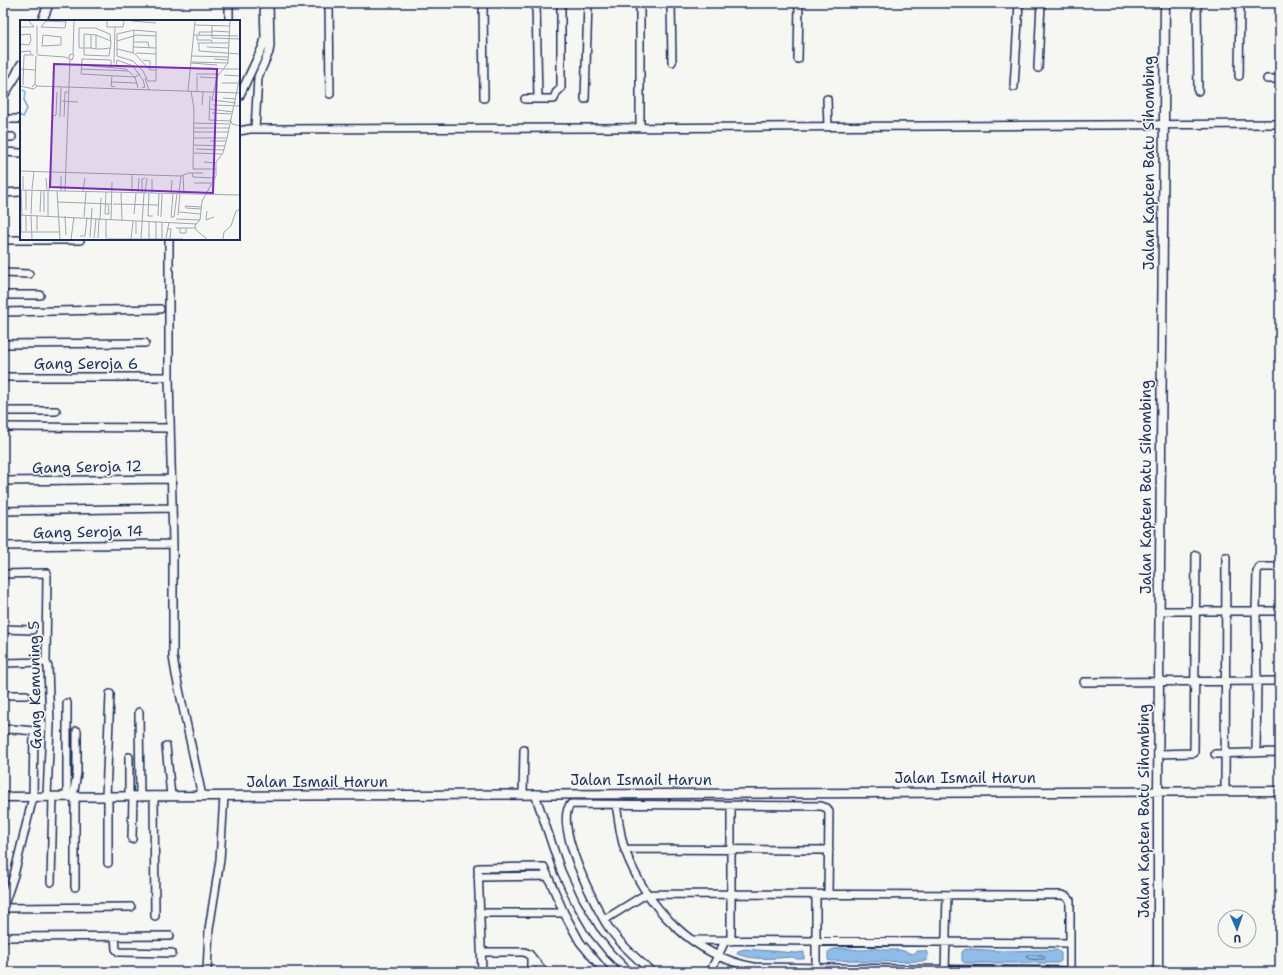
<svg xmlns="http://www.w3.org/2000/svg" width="1283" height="975" viewBox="0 0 1283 975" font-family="'Shantell Sans',sans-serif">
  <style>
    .water { fill: #8dbde8; stroke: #5f84b1 }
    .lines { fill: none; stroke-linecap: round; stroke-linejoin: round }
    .shore { stroke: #496895; stroke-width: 1 }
    .minor-casing { stroke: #1b2f5e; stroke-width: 10 }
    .tertiary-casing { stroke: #1b2f5e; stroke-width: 11 }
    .minor { stroke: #f6f6f2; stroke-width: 7 }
    .tertiary { stroke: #f6f6f2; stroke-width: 8 }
    .labels { text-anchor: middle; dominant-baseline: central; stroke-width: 3; stroke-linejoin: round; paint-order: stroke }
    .street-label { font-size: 15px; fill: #1b2f5e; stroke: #f6f6f2 }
    .inset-river { fill: none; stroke: #8dbde8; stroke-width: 2 }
    .inset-road { fill: none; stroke: #9ea6b7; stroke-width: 1 }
    .view { fill: #7b2cbf; fill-opacity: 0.15; stroke: #7b2cbf; stroke-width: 2 }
    .inset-edge { fill: none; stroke: #1b2f5e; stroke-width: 2 }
  </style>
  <rect width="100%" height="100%" fill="#f6f6f2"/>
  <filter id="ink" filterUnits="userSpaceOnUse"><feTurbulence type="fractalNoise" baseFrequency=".025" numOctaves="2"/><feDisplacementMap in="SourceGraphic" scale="8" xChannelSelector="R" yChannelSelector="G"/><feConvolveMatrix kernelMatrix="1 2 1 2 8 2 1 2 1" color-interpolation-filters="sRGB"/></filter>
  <g filter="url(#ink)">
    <path class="water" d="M872,948L886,950H900L913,954L918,951H926L928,955L927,961L863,962L855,960L831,961L828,960V952C837,945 852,950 863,950C866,950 869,949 872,948Z
      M745,949L796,953L804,952V959H797L793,957C774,958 756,961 737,954L738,951Z
      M971,949L1002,951L1057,950L1061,953V961L1058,963H965L962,961V952L964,950Z"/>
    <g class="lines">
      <path class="shore" d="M1027,955H1043L1045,957L1044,959C1038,959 1030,961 1026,957Z"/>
      <g class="minor-casing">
        <path id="minor" d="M329,3L330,94
          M483,3L484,98
          M671,3L672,62
          M1197,3L1198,91
          M229,21V3
          M798,59L799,3
          M1038,68L1041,3
          M1239,76L1240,3
          M1267,79H1280
          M1014,87L1019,3
          M239,97L263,46L265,38L264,3
          M525,99H538L536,3
          M538,99H554L556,93L561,88V3
          M585,99L588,3
          M827,99L828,127
          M3,119H21
          M640,128V3
          M255,129L258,77L269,52L270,45L269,3
          M239,131L250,129H276L602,128L1280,124
          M3,137H12
          M3,152L21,153
          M3,193L21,192
          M169,239V377L173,544V657L176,675L202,796
          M3,240H80
          M3,273L29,274
          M3,295H40
          M3,312L160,309
          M3,344L145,343
          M3,377H169
          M3,411H56
          M3,427L170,428
          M3,481L172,479
          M3,511L172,508
          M3,546L173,544
          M3,574L47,573L46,662L48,667L50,725L47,797
          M1159,611H1280
          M3,629L32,630
          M3,663L46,662
          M1084,682L1280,681
          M3,695H26
          M139,712L140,797
          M3,730L13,729L34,731L33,797L14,875L3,908
          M166,746L171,796
          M1256,753L1257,681L1256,611L1257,572L1259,568L1260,567H1280
          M1158,754L1194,753L1196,555
          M1215,754L1280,752
          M129,757V796
          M1225,791L1226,557
          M535,794L561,871L575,901L593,932L610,953L629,972
          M523,795L524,750
          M154,796L155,916
          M67,797V703
          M73,797L77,773V731
          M106,797L110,694
          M616,805C619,820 620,837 625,850C646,907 693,956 754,967L1070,971
          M132,839L133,796
          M625,849L829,850
          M108,863V797
          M478,877L548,876
          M51,882L53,797
          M75,887V797
          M816,895V972
          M3,908L131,907
          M480,913H564
          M604,920L646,894L1062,895L1067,897L1070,900V972
          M115,936L116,949L119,952L172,953
          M3,937L170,936
          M693,940L1070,943
          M731,941V806
          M482,952H524L529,954L544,972
          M207,972L209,929L220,860L224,796
          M482,972L478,868L544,867L564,913L580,942L605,972
          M531,972V956
          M652,972C638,960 620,944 609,928C596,909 552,822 571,804L821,806L827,808L829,812L828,895
          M710,972L725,941
          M945,972L947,895"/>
      </g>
      <g class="tertiary-casing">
        <path id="tertiary" d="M42,21L49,3
          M3,96L15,77L21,65
          M3,797L1280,791
          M1158,972V791L1165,3"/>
      </g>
      <use href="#minor" class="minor"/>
      <use href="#tertiary" class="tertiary"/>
    </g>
  </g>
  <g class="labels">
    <g class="street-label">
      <text transform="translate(1149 163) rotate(-90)">Jalan Kapten Batu Sihombing</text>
      <text x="86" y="364">Gang Seroja 6</text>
      <text transform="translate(87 467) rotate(-1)">Gang Seroja 12</text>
      <text transform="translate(1146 487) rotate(-90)">Jalan Kapten Batu Sihombing</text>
      <text transform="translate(88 532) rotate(-1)">Gang Seroja 14</text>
      <text transform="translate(35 685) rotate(-91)">Gang Kemuning 5</text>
      <text x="965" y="778">Jalan Ismail Harun</text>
      <text x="641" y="780">Jalan Ismail Harun</text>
      <text x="317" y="782">Jalan Ismail Harun</text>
      <text transform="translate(1144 811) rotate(-90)">Jalan Kapten Batu Sihombing</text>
    </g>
  </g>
  <g transform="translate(20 20)">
    <rect width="220" height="220" fill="#f6f6f2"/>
    <path class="inset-river" d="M0,93L4,95L8,87L4,79L5,72L2,70"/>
    <path class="inset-road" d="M26,1L21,7L45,8L46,1M26,1L46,2M87,1V7H103L104,1M112,1L136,3M210,1L208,43L197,57L192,80L216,83M175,5L210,6M192,5V18L220,19M0,7H14L9,1M114,10L136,12V61H128L123,51L113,41L97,36V14ZM192,11L210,12M0,15L10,14L11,20L9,25L0,24M23,15L41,17V25L22,26ZM76,15L91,21M174,15L218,16M177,16V20H191L192,23M179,16V12H192M97,21L117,15L136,16M114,22H128L129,28M177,23H209M179,23V31L220,34M113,27L136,28M187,27L209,28M71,28V15M76,29V15L64,14V35L89,36L91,23L90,14L75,8H59V28H71L76,29H82L90,28M97,29L114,33L130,50H136M0,32L10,31L11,34M113,33L114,10M116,33L136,34M17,34V6M53,34L54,1M17,35L45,37L52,40L54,35L50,34L49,38M172,36L208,37M194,39L208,40M123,40L130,41V50M172,42L208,43M94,43L95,7M171,43L197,45M61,45L106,49L115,57L118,68M91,47V40L62,39L61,54L115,57L120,54M96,47L97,40L113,46L123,60L125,67L122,68M187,48L204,49M0,49L15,50M61,49L108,51M204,49H220M176,54H199M204,55L220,56M92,56L91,66L95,67M180,57L197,58M125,58L129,70M92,62L117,63M202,63H218M15,64L16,36M3,65L4,35H14M0,66L14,69L17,66L15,64L12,67M17,66L220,73M168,71L175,1M171,71L174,89L173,149M177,71V56M190,76L189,100L210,101M203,78L216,79M42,81L58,82M182,85L183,72M193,85L220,86M32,89L33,72M190,89L213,92M192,93L212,94M33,96L36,95L37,72M40,97L41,67M44,97L45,72H49M210,99L212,104L220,106M173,103L209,104M173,108H209M173,112H209M173,118H207M190,121H206M173,125L205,126M176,129L204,130M174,133L202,134M184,142L196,143M173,149H196M0,151L161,156L168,153H183M172,153L173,157L195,158M163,155L164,174M26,158L27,170M174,163H191M3,169V156M12,169L14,151M0,170L220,175M1,170L2,195M6,170V190M29,170L30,158H32M37,171L40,219M41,171V156M45,171L50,39M63,171L65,158M86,172L85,194H89L88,184M112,172V154M101,173L102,200M118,173L119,158M122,173V159L125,158M125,173L127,158M129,173L128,196H133M132,173V159M159,173L161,156M151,174L152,160M153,174L151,197H154L157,174M37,182L91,184M93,184L138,185M165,186L166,188L181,189M165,186L181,187M187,191L186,200L194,197M20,192L21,170M24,192V171M159,192L180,194M11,194L12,170M114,194L116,173M0,195L177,204M158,195L160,174M11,196L12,219M17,196V211M28,196V170M45,196L46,215M138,196L139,173M64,197L66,172M141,197L142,174M156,199L180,200M80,200L81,178M86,200V218M91,200L92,162M156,208H175M160,208V213H166V208M148,209H151L150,219M6,211V195M0,212H39M1,212V195M116,214V201M60,216H65L67,197M70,217L72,188M74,218L76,199M78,218L79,199M146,218L149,202M51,219L54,197M86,219H163M111,219L113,201M121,219L124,173M129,219V201M136,219V201M142,219V202M187,219L176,210L175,205L180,200L182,181L196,156V142L203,133L207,118L220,56M203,219L204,212L211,206L216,191L220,189"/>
    <path class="view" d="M34,44L197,49L193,173L30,167Z"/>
    <rect width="220" height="220" class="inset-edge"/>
  </g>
  <rect width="1283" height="975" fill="none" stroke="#f6f6f2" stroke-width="16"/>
  <rect x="8" y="8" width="1267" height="959" fill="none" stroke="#1b2f5e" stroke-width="1.5" filter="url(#ink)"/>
  <g transform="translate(1237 929) rotate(178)"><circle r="19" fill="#f6f6f2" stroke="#9ea6b7"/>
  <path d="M0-3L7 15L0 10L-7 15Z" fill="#1f6fb2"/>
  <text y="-6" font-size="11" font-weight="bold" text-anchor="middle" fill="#1b2f5e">U</text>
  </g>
</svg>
